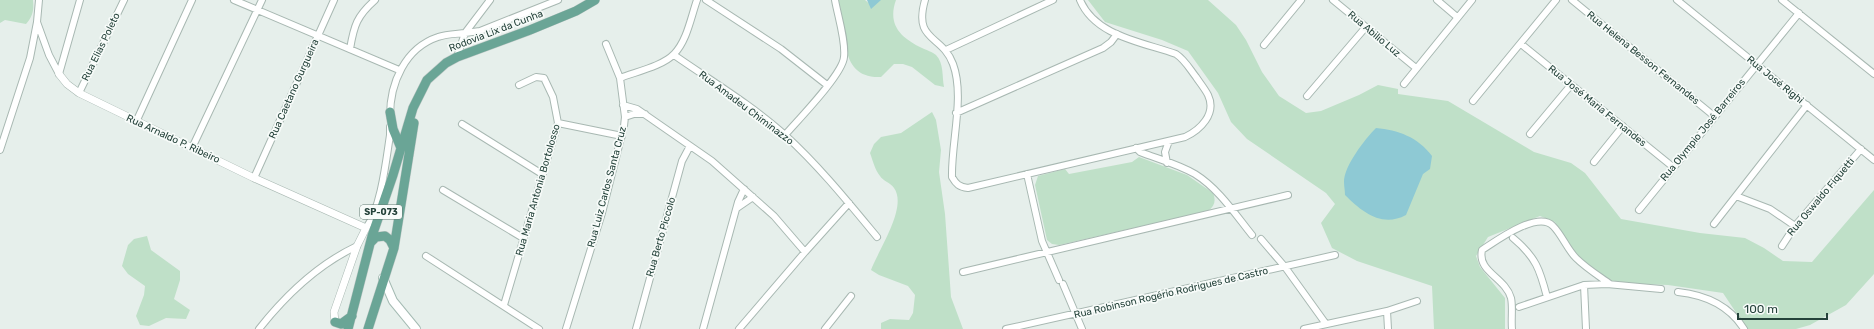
<svg xmlns="http://www.w3.org/2000/svg" width="1874" height="329" viewBox="0 0 1874 329" font-family="Rubik,sans-serif">
  <style>
    .green { fill: #bfe0c8 }
    .water { fill: #8ec9d4 }
    .lines { fill: none; stroke-linecap: round; stroke-linejoin: round }
    .minor-casing { stroke: #a8b8b2; stroke-width: 8 }
    .tertiary-casing { stroke: #a8b8b2; stroke-width: 8 }
    .secondary-casing { stroke: #a4bbb3; stroke-width: 10 }
    .primary-casing { stroke: #c2cac8; stroke-width: 10 }
    .minor { stroke: #fff; stroke-width: 6 }
    .tertiary { stroke: #fff; stroke-width: 7 }
    .secondary { stroke: #fff; stroke-width: 8 }
    .primary { stroke: #6aa596; stroke-width: 9 }
    .labels { text-anchor: middle; dominant-baseline: central; stroke-width: 3.5; stroke-linejoin: round; paint-order: stroke }
    .shield { fill: #f7fbf9; stroke: #637a73; stroke-width: 1 }
    .shield-label { font-size: 9px; font-weight: bold; fill: #24423a }
    .street-label { font-size: 10px; fill: #24423a; stroke: #f7fbf9 }
  </style>
  <rect width="100%" height="100%" fill="#e6efeb"/>
  <path class="green" d="M0,0H33C34,10 33,16 26,24L5,20L0,23Z
    M838,0H865L872,6L877,0H896C887,25 901,38 922,48C926,50 933,52 936,55C944,63 942,77 944,87L935,85L912,67L903,64H894L881,77C836,79 848,27 838,0Z
    M1088,0H1208L1236,25L1246,40L1262,72L1279,96L1306,113L1321,111L1359,95L1378,85L1398,89V94L1448,101L1534,152L1571,163L1585,173L1621,219L1700,233L1745,238L1764,248L1783,261L1812,262L1874,190V274L1846,305L1810,325L1796,329H1747L1723,293L1668,285L1615,283L1576,258L1555,222L1540,216L1488,237L1476,256L1480,267L1505,298V329H1434L1432,286L1357,261L1332,248L1321,223L1335,204L1326,193L1247,139L1231,122L1218,93L1188,51L1162,40L1105,22Z
    M932,112L936,120L941,150L939,172L945,214L951,297L963,329H881V323L890,319L909,320L913,313L915,295L908,286L879,275L871,270C878,251 908,207 894,188C891,183 883,181 880,176C875,170 873,161 870,153L874,144L881,137L901,133Z
    M1139,157L1187,175L1213,193C1216,200 1215,206 1208,211L1059,245L1052,244L1047,240L1035,185L1038,176L1065,169L1069,174L1132,162Z
    M147,236L151,250L180,271V280L174,299L190,310L186,319L166,318L149,326L140,325L136,316L144,295L145,286L128,274L122,266L128,245L134,239Z"/>
  <path class="water" d="M867,0H881L871,9Z
    M1376,128C1398,130 1418,137 1432,156L1430,169L1423,174L1406,215C1382,228 1362,212 1345,195C1345,191 1344,186 1344,182C1344,166 1365,139 1376,128Z"/>
  <g class="lines">
    <g class="minor-casing">
      <path id="minor" d="M39,0L37,22L49,55L59,74
        M234,0L399,70
        M706,0L781,49L827,85
        M925,0C913,42 942,34 953,64C965,96 951,143 952,177C956,184 959,187 968,188L1185,137C1200,130 1217,114 1208,95C1205,89 1200,83 1196,77C1189,68 1185,60 1176,54C1142,42 1095,36 1080,0
        M1333,0L1416,68
        M1437,0L1457,17
        M1572,0L1714,116
        M1677,0L1874,160
        M1782,0L1874,74
        M1521,44L1673,167
        M1264,45L1301,0
        M350,49C354,25 357,16 375,0
        M946,50L1053,0
        M674,55C710,80 753,106 785,135C819,166 848,202 877,237
        M457,57L465,33L480,31L558,0
        M59,74L80,0
        M620,78C635,72 663,66 674,54C687,41 691,17 697,0
        M1404,84L1472,0
        M79,93L124,0
        M1307,96L1365,28
        M1473,101L1556,0
        M623,105L637,109L712,161L774,216L805,252
        M956,113L1103,48L1111,42L1117,34
        M390,116C390,83 405,48 438,37C446,34 456,34 465,33L490,0
        M625,117L634,114H645
        M136,122L192,0
        M558,123L622,136
        M462,124L542,174
        M1530,134L1571,85
        M785,135C798,120 843,74 844,57C846,41 838,17 835,0
        M192,148L262,0
        M1136,148L1140,152C1158,159 1178,164 1195,174C1219,189 1235,214 1252,235
        M0,150L30,58L37,22
        M1594,162L1623,126
        M1167,163L1165,152L1169,141
        M1027,174L1042,241L1059,280
        M254,178L334,0
        M443,190L523,238
        M1736,196L1770,209L1795,226
        M737,208L753,197
        M1639,210L1799,13
        M1714,224L1807,105
        M366,228C381,208 386,161 390,135V127
        M1513,238C1536,257 1540,270 1547,297
        M1261,239L1285,267L1326,324
        M1782,246L1795,226L1861,149
        M426,256L539,329
        M963,272L1288,195
        M1063,284L1082,329
        M1584,285L1586,329
        M1678,292C1706,295 1729,305 1744,329
        M504,305L558,123L553,97L544,78L536,77L519,85
        M1519,307L1584,285L1607,284L1661,289
        M1387,311L1388,329
        M259,329C285,296 319,264 357,246
        M566,329L602,213L624,126L625,117L620,78L606,44
        M636,329L682,161L690,146
        M703,329L738,202L744,189
        M739,329L805,252L849,203
        M825,329L851,296
        M1006,329L1335,255
        M1304,329L1387,311L1417,301
        M1512,329C1511,320 1513,307 1511,298C1505,277 1477,272 1482,250C1496,241 1538,210 1553,226C1562,235 1567,249 1576,258C1586,268 1599,276 1610,284"/>
    </g>
    <g class="tertiary-casing">
      <path id="tertiary" d="M59,74L67,84L79,93L254,178L366,228L357,246L334,312L335,322"/>
    </g>
    <g class="secondary-casing">
      <path id="secondary" d="M383,278L393,301L416,329"/>
    </g>
    <g class="primary-casing">
      <path id="primary" d="M390,112L393,129L401,148
        M371,242L376,237L385,236L390,240L394,248
        M335,322L341,324L352,316
        M348,329L372,236L393,175L413,108L427,80L446,63L457,57L530,30L576,11L595,0
        M368,329L394,248L414,123"/>
    </g>
    <use href="#minor" class="minor"/>
    <use href="#tertiary" class="tertiary"/>
    <use href="#secondary" class="secondary"/>
    <use href="#primary" class="primary"/>
  </g>
  <g class="labels">
    <rect class="shield" x="360" y="205" width="42" height="14" rx="3"/>
    <g class="shield-label">
      <text x="381" y="212">SP-073</text>
    </g>
    <g class="street-label">
      <text transform="translate(496 31) rotate(-21)">Rodovia Lix da Cunha</text>
      <text transform="translate(1374 34) rotate(40)">Rua Abilio Luz</text>
      <text transform="translate(101 47) rotate(-64)">Rua Elias Poleto</text>
      <text transform="translate(1643 58) rotate(39)">Rua Helena Besson Fernandes</text>
      <text transform="translate(1775 80) rotate(39)">Rua José Righi</text>
      <text transform="translate(294 89) rotate(-66)">Rua Caetano Gurgueira</text>
      <text transform="translate(1597 106) rotate(39)">Rua José Maria Fernandes</text>
      <text transform="translate(746 108) rotate(37)">Rua Amadeu Chiminazzo</text>
      <text transform="translate(1703 130) rotate(-51)">Rua Olympio José Barreiros</text>
      <text transform="translate(173 139) rotate(25)">Rua Arnaldo P. Ribeiro</text>
      <text transform="translate(607 187) rotate(-75)">Rua Luiz Carlos Santa Cruz</text>
      <text transform="translate(538 190) rotate(-74)">Rua Maria Antonia Bortolosso</text>
      <text transform="translate(1821 197) rotate(-50)">Rua Oswaldo Fiquetti</text>
      <text transform="translate(661 237) rotate(-74)">Rua Berto Piccolo</text>
      <text transform="translate(1171 293) rotate(-13)">Rua Robinson Rogério Rodrigues de Castro</text>
    </g>
  </g>
  <path d="M1738 313v6h89v-6" fill="none" stroke="#24423a" stroke-width="2"/>
  <text x="1744" y="313" font-size="12" fill="#24423a" stroke="#f7fbf9" stroke-width="3" paint-order="stroke">100 m</text>
</svg>
